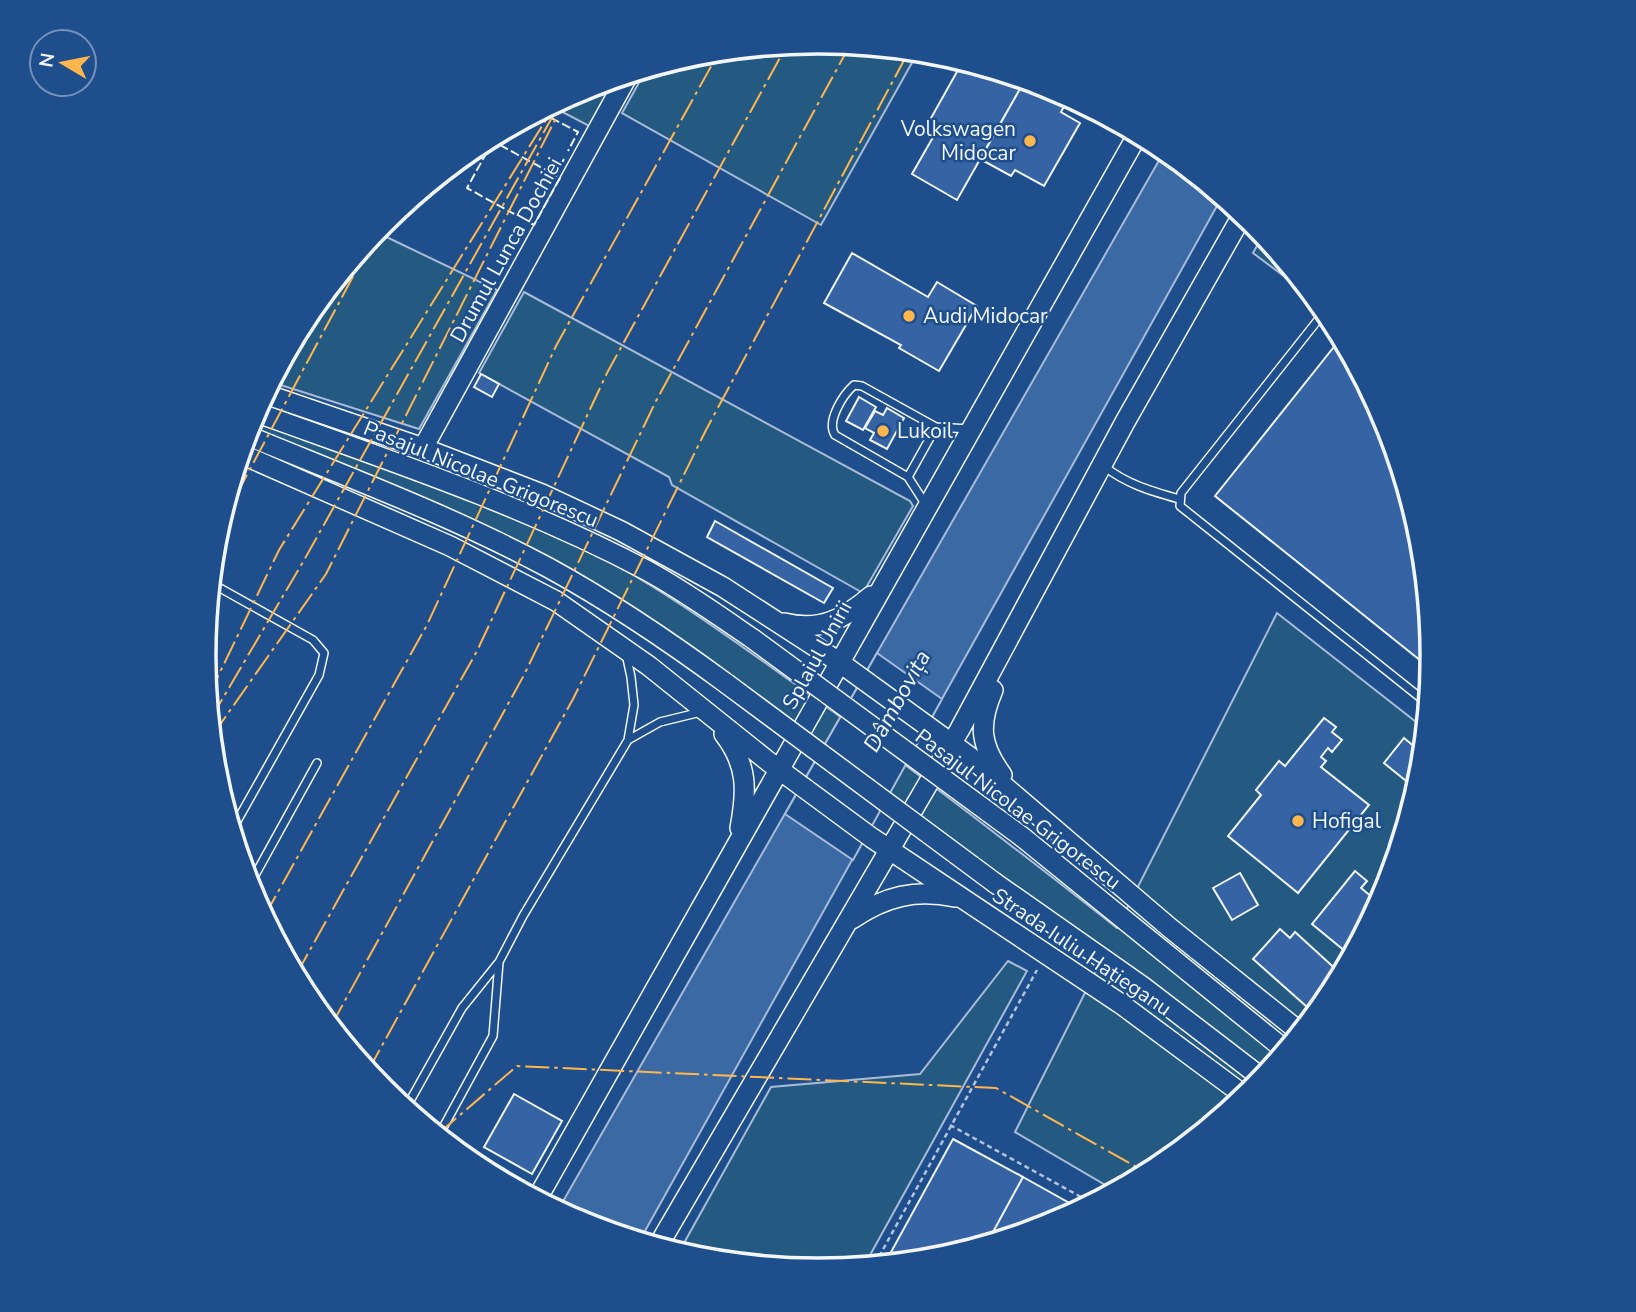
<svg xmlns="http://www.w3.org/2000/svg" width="1636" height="1312" viewBox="0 0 1636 1312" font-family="'Nunito Sans',sans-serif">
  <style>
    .green { fill: #245a82; stroke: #a8bbd7; stroke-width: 2 }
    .water { fill: #3b69a3; stroke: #a8bbd7; stroke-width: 2 }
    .pier { fill: #1f4e8c; stroke: #a8bbd7; stroke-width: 2 }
    .building { fill: #3563a3; stroke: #f2f6ff; stroke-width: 2 }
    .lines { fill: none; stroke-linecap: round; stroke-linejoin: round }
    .lane-casing { stroke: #f2f6ff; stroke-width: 10 }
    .secondary-casing { stroke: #f2f6ff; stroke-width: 22 }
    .path { stroke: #b3c4dc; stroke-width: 2.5; stroke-dasharray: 5 3.5; stroke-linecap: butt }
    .lane { stroke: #1f4e8c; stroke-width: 7 }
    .secondary { stroke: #1f4e8c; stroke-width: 19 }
    .secondary-bridge-casing { stroke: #f2f6ff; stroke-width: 22; stroke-linecap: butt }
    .secondary-bridge { stroke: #1f4e8c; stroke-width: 19 }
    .fence { stroke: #f2f6ff; stroke-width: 2; stroke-dasharray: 9 3.5; stroke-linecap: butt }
    .power { stroke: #ffb74d; stroke-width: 2; stroke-dasharray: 24 5 3.5 5; stroke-linecap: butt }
    .poi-dot { fill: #ffb74d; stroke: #1f4e8c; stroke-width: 2.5 }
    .labels { text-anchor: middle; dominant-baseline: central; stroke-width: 5; stroke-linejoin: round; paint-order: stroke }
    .poi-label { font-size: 21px; fill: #f2f6ff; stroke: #1f4e8c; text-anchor: start }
    .street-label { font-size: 21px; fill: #f2f6ff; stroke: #1f4e8c }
    .water-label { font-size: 23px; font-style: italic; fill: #f2f6ff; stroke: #1f4e8c }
    .rim { fill: none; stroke: #f2f6ff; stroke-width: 3.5 }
  </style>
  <rect width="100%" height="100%" fill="#1f4e8c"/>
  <path class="green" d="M818,42L918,52L821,225L622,113L646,70L699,54Z
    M618,78L591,127L551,106L583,89Z
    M376,232L497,290L419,429L271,382L308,315Z
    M1263,235L1296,276L1293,283L1253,253Z
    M524,292L910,501L913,506L863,593L672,485L669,477L479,373Z
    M252,419C361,459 473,495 578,545C654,582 723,633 792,682C903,761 1010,844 1117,928L1277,613L1425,729L1420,776L1385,891L1328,997L1252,1090L1159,1167L1114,1190L1015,1132L1106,951L659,629L248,430Z
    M1008,961L1027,971L864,1266L818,1270L698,1258L679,1252L771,1087L920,1074Z"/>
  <path class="water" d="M1165,150L1222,197L640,1240L583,1223L558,1210Z"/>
  <path class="pier" d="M877,653L942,699L853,860L785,814Z"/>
  <path class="building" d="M963,61L1025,80L957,200L912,174L936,132L926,127Z
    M1025,80L1053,89L1069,97L1061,112L1080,123L1044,186L1015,170L1011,176L980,159Z
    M852,253L928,297L937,282L977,306L939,371L899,348L901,345L824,303Z
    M1341,338L1385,421L1420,537L1432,656L1431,669L1215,496Z
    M481,374L499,384L492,397L474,387Z
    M859,397L876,407L863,430L846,421Z
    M887,408L904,418L887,449L870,440L874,433L865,428L875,411L883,415Z
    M715,521L833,588L824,603L707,537Z
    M1324,718L1336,727L1332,732L1342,740L1332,752L1328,748L1321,757L1326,761L1321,767L1369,805L1298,893L1228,836L1261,795L1256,790L1279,761L1285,766Z
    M1404,738L1422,753L1416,789L1384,763Z
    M1355,871L1367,881L1361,888L1379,903L1351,956L1312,924Z
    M1240,873L1258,905L1232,920L1213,888Z
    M1280,929L1290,938L1295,932L1341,974L1328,997L1315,1014L1253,959Z
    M514,1094L562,1121L532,1174L484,1147Z
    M953,1139L1023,1177L987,1243L937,1258L885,1263Z
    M1023,1177L1080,1209L1053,1223L987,1243Z"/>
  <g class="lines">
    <g class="lane-casing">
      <path id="lane" d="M1325,311L1181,493L1180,506L1427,703
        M1104,466C1126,484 1151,491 1179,499
        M908,477L835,435C826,421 843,395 854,385L862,386L936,427
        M926,505L908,477L936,427L969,429
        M211,583L313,640L324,653L319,675L232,830
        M628,740L660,722L701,712
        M249,886L317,763
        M406,1108L462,1008L499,962
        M439,1135L493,1036L499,962L523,916L628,740L634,705L631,677L626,654"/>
    </g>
    <g class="secondary-casing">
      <path id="secondary" d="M265,394L423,448L542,494L621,531L723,587L839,662L970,757L1170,928L1300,1032
        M255,412C388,460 521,504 646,570C683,590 718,615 753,639
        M246,435C348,477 452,516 549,568C611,602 670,642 727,684
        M423,448L628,75
        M241,454L450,546L556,601L649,666L769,762L872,838L1121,1004L1245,1096
        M784,623C820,632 844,619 871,596
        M993,690C978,725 980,745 1002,775
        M724,734C748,765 747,791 740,828
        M1021,836L1285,1050
        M995,883L1142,986L1262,1078
        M852,919C885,896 916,889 955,897
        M537,1199L1138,134
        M658,1246L960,729L1125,422L1243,214"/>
    </g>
    <path class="path" d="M950,1125L1092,1203
      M875,1264L1037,970"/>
    <use href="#lane" class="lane"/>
    <use href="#secondary" class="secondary"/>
    <g class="secondary-bridge-casing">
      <path id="secondary-bridge" d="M753,639L1021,836
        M727,684L995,883"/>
    </g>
    <use href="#secondary-bridge" class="secondary-bridge"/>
    <path class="fence" d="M540,112L578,132L568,151
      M489,139L555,175L564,159
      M493,141L467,188L534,225L560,178L555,175"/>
    <path class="power" d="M218,529L380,226
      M208,697L279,550L557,102
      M210,720L303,562L554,114
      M212,736L326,574L566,98
      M264,917L427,625L556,346L719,52
      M296,975L477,651L607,373L787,45
      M331,1026L524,675L656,401L850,45
      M368,1071L573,699L706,430L909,51
      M438,1134L517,1066L996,1088L1147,1173"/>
  </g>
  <g class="poi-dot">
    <circle cx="1030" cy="141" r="7"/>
    <circle cx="909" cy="316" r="7"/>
    <circle cx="883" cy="431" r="7"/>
    <circle cx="1298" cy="821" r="7"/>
  </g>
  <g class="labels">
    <g class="poi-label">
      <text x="1016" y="129" text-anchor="end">Volkswagen<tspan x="1016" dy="24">Midocar</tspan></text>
      <text x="923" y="316">Audi Midocar</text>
      <text x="897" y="431">Lukoil</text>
      <text x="1312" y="821">Hofigal</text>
    </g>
    <g class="street-label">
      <text transform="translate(506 250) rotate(-61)">Drumul Lunca Dochiei</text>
      <text transform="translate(481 474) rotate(22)">Pasajul Nicolae Grigorescu</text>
      <text transform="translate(817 655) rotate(-61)">Splaiul Unirii</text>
      <text transform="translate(1018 809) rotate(37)">Pasajul Nicolae Grigorescu</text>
      <text transform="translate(1082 952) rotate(34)">Strada Iuliu Hațieganu</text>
    </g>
    <g class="water-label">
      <text transform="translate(897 701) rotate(-61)">Dâmbovița</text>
    </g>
  </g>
  <path d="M0 0H1636V1312H0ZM216 656a602 602 0 1 1 1204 0a602 602 0 1 1-1204 0Z" fill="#1f4e8c" fill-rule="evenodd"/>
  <path class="rim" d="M216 656a602 602 0 1 1 1204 0a602 602 0 1 1-1204 0Z"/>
  <g transform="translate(63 63) rotate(280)"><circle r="33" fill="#1f4e8c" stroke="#7391ba" stroke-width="2"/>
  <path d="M0-5L12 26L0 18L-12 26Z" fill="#ffb74d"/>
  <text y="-10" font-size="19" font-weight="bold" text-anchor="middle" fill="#f2f6ff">N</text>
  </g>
</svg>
